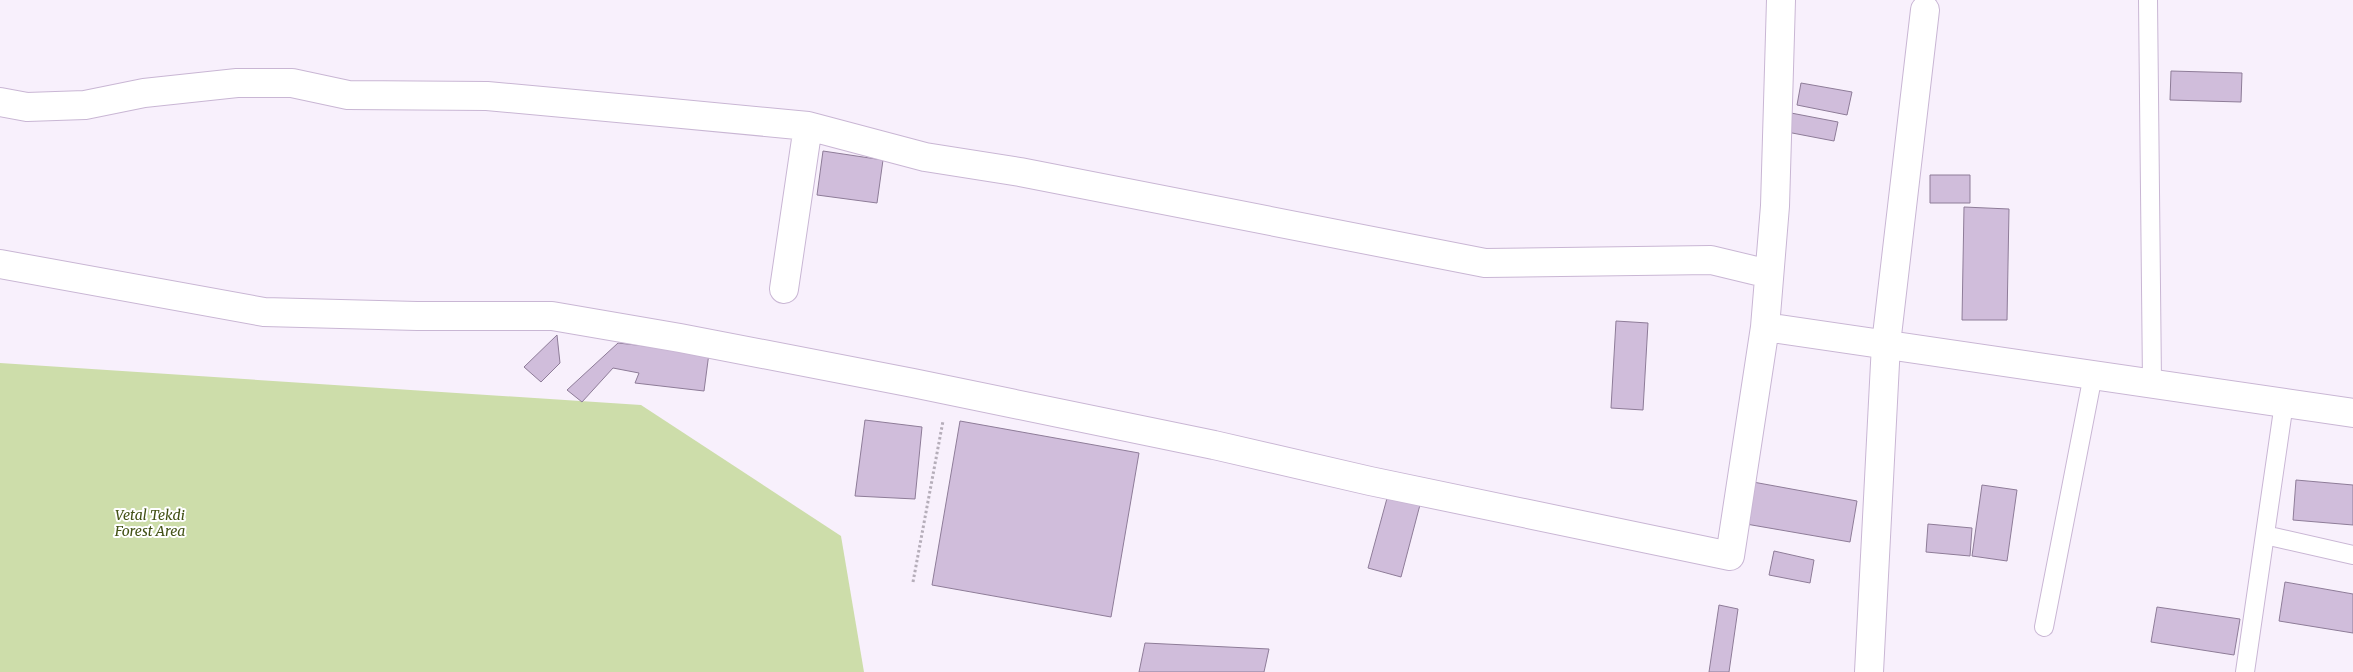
<svg xmlns="http://www.w3.org/2000/svg" width="2353" height="672" viewBox="0 0 2353 672" font-family="Merriweather,serif">
  <style>
    .green { fill: #cdddaa }
    .building { fill: #d0bddb; stroke: #8e7c98 }
    .lines { fill: none; stroke-linecap: round; stroke-linejoin: round }
    .lane-casing { stroke: #c9b6d4; stroke-width: 20 }
    .street-casing { stroke: #c9b6d4; stroke-width: 30 }
    .path { stroke: #b5adb9; stroke-width: 3; stroke-dasharray: 2.5 2.5; stroke-linecap: butt }
    .lane { stroke: #fff; stroke-width: 18 }
    .street { stroke: #fff; stroke-width: 28 }
    .labels { text-anchor: middle; dominant-baseline: central; stroke-width: 4; stroke-linejoin: round; paint-order: stroke }
    .park-label { font-size: 14px; font-style: italic; fill: #425115; stroke: #fff }
  </style>
  <rect width="100%" height="100%" fill="#f8f0fc"/>
  <path class="green" d="M0,363L641,405L841,536L864,672H0Z"/>
  <path class="building" d="M2171,71L2242,73L2241,102L2170,100Z
    M1801,83L1852,92L1847,115L1797,105Z
    M1791,113L1838,122L1834,141L1787,132Z
    M823,151L883,160L877,203L817,195Z
    M1930,175H1970V203H1930Z
    M1964,207L2009,209L2007,320H1962Z
    M1616,321L1648,323L1643,410L1611,408Z
    M557,335L560,363L541,382L524,367Z
    M618,343L709,353L704,391L635,383L639,373L613,368L582,402L567,390Z
    M865,420L922,427L915,499L855,496Z
    M960,421L1139,453L1111,617L932,585Z
    M2296,480L2353,485V525L2293,520Z
    M1753,482L1857,501L1850,542L1746,524Z
    M1982,485L2017,490L2007,561L1972,556Z
    M1389,491L1421,501L1401,577L1368,568Z
    M1928,524L1972,528L1970,556L1926,552Z
    M1774,551L1814,560L1810,583L1769,575Z
    M2285,582L2353,594V633L2279,621Z
    M1719,605L1738,609L1729,672H1709Z
    M2157,607L2240,619L2234,655L2151,642Z
    M1145,643L1269,649L1264,672H1139Z"/>
  <g class="lines">
    <g class="lane-casing">
      <path id="lane" d="M2148,0L2152,383
        M2265,535L2353,555
        M2044,627L2093,375
        M2245,672L2284,403"/>
    </g>
    <g class="street-casing">
      <path id="street" d="M1781,0L1775,206L1765,327L2353,413
        M0,102L27,107L85,105L144,93L237,83H292L348,95L487,96L661,112L808,126L925,157L1020,172L1485,263L1711,260L1769,274
        M0,264L264,312L417,316H552L680,338L913,383L1214,445L1370,481L1730,556L1765,327
        M784,289L808,126
        M1869,672L1886,344L1925,10"/>
    </g>
    <path class="path" d="M913,582L943,421"/>
    <use href="#lane" class="lane"/>
    <use href="#street" class="street"/>
  </g>
  <g class="labels">
    <g class="park-label">
      <text x="150" y="515">Vetal Tekdi<tspan x="150" dy="16">Forest Area</tspan></text>
    </g>
  </g>
</svg>
